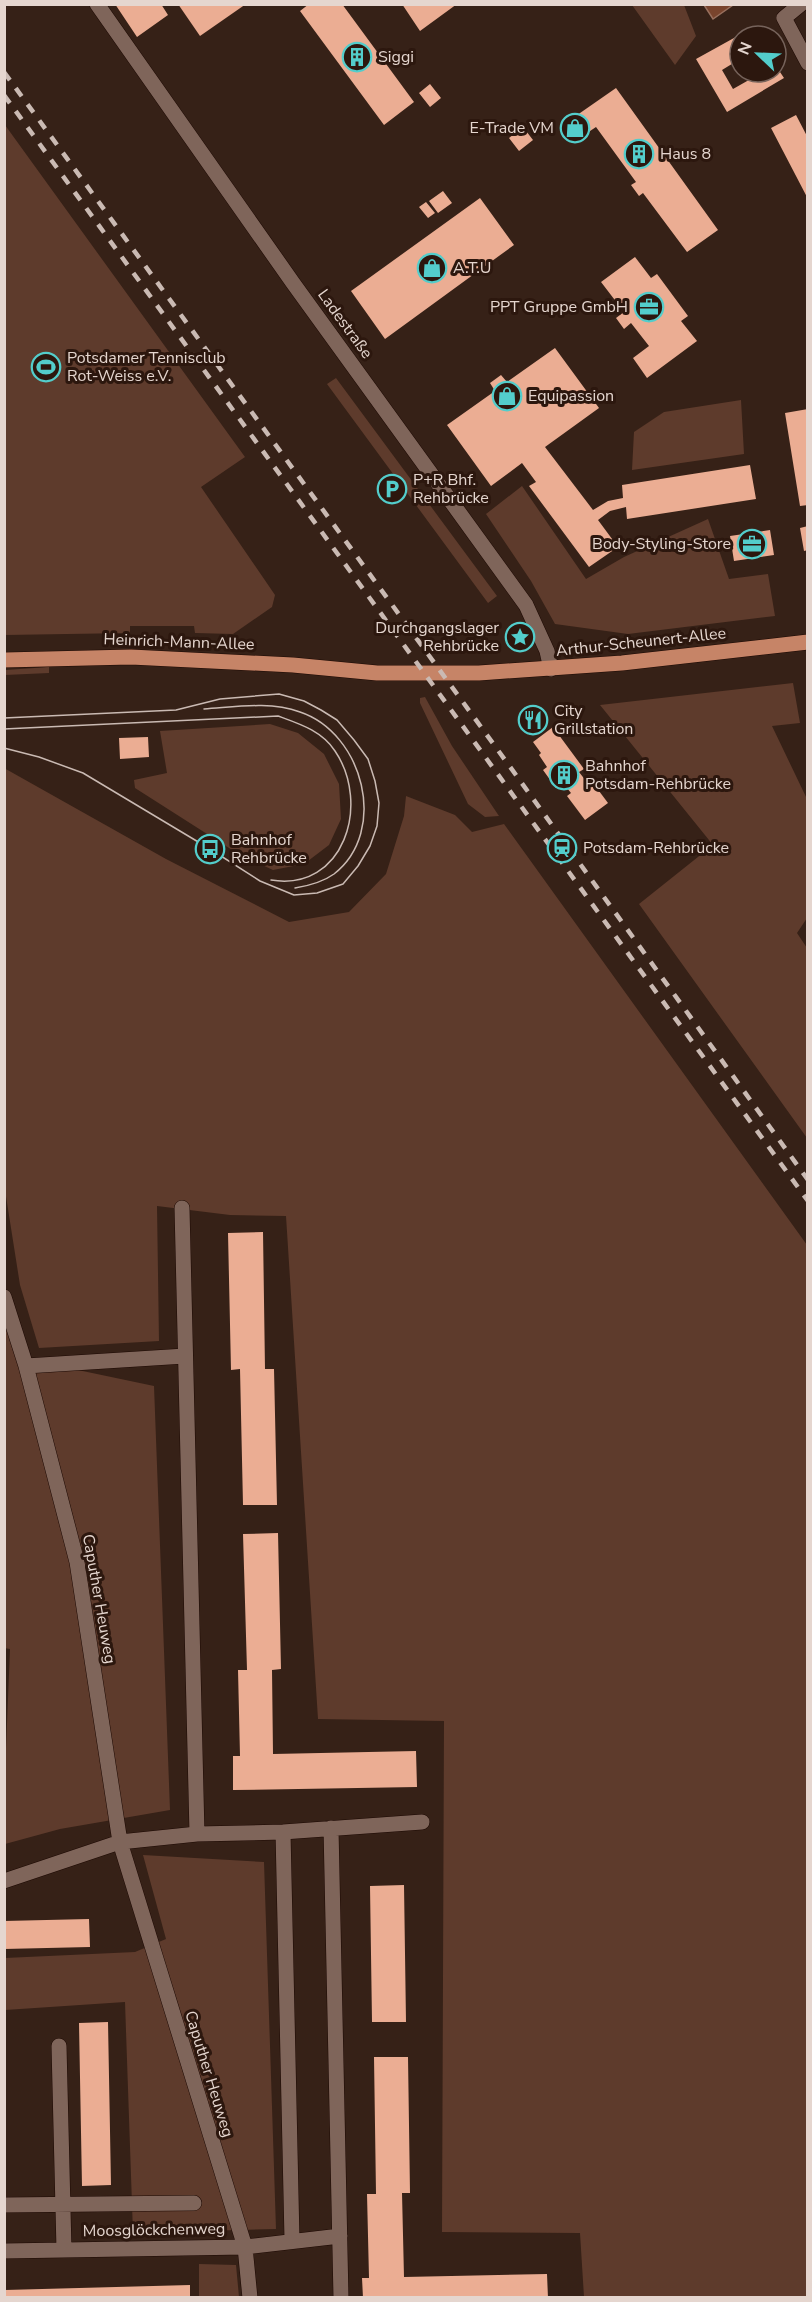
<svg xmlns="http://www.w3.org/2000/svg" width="812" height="2302" viewBox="0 0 812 2302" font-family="'Nunito Sans',sans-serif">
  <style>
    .green { fill: #5e3b2c }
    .water { fill: #79442d; stroke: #99705e; stroke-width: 1.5 }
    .building { fill: #ebad93 }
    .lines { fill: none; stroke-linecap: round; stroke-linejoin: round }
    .minor-casing { stroke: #1d0903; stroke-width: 16 }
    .major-casing { stroke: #1d0903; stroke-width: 16 }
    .minor { stroke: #7f655a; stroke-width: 15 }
    .major { stroke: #c68467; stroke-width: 15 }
    .tram { stroke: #cabab3; stroke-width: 1.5 }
    .rail { stroke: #cabab3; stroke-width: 4.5; stroke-dasharray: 10 10; stroke-linecap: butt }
    .labels { text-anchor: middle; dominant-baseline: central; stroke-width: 6; stroke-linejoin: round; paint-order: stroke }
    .poi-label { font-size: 16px; fill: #e5d6cf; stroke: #2c170e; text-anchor: start }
    .street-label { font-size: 16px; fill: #e5d6cf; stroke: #2c170e }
  </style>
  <rect width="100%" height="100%" fill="#362117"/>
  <path class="green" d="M632,5H684L696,36L675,65Z
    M5,125L245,457L201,487L275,595L272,607L233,634L195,633L194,626H130V633L5,635Z
    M336,378L497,596L488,603L327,384Z
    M741,400L744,454L632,470L634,432L664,412Z
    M522,486L586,579L624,557L708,519L729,579L768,574L775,616L628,634L555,624L531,581L486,514Z
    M49,667V673L5,675V670Z
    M793,683L800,723L772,726L807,799V918L797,933L807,948V1138L639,904L713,845L600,705Z
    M425,697L452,746L499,816L485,817L468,804L420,703V698Z
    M270,724L298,733L324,754L339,784L341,819L329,845L304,864L273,870L240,855L135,788L134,780L167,773L160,731Z
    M4,768L166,859L289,922L349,912L386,874L404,816L406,796L455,815L472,832L504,824L807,1245V2297H584L580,2233L442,2232L444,1721L318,1719L286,1216L230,1215L157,1206L159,1341L39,1348L20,1285L5,1190Z
    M4,1317L16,1357L154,1386L170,1810L60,1829L5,1844V1773L10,1649L4,1648Z
    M143,1855L264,1862L276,2229L133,2233L125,2002L5,2010V1958L135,1952L166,1939Z
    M199,2264L236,2265L239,2297H199Z"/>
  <path class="water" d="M704,5H733L713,19Z"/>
  <path class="building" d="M115,4H161L168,15L137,37Z
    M178,4H246L200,36Z
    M309,4H342L414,102L384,125L300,11Z
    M402,4H457L420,31Z
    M752,28L757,36H740V59L722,70L733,89L763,72H776V66L784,78L727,112L696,59Z
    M430,84L441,98L430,107L419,93Z
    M616,88L718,230L687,252L643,193L639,196L631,185L636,182L596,127L581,137L570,120Z
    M796,115L808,138V199L771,128Z
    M523,127L533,140L519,151L509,138Z
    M443,191L452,203L438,213L429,201Z
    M480,198L514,245L385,339L351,291Z
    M426,202L435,213L428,218L419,207Z
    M635,257L651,278L657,274L688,316L681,321L697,341L647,378L633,358L649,346L631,323L624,329L616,318L624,312L601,282Z
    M555,348L599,408L545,447L593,510L608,501L623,498L622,485L750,465L756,499L627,519L626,507L610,511L598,520L618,547L589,567L529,486L536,482L522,463L491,486L447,425L495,391L490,383L501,375L507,382Z
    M808,409V505L800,506L785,413Z
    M808,526V550L804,551L800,528Z
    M770,530L774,555L734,561L730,536Z
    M536,707L547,723L530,735L523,725L519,724L520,716H524Z
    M553,727L584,769L579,772L586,781L590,779L608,803L585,820L567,796L571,793L563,783L556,788L543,770L547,767L539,755L541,753L533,742Z
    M148,737L149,757L120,759L119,738Z
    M263,1232L265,1369H274L277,1505H243L240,1369L231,1370L228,1233Z
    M278,1533L281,1669L272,1670L273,1754L416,1751L417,1787L233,1790V1756H240L238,1670H247L243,1534Z
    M404,1885L406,2022H372L370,1886Z
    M89,1919L90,1947L4,1949V1921Z
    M108,2022L111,2185L82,2186L79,2023Z
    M374,2057H408L410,2193H402L404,2277L547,2274L548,2298H363L362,2278H369L367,2194H376Z
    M190,2285V2298H5V2290Z"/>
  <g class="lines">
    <g class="minor-casing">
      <path id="minor" d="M97,4L293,283L526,605L547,651L551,669
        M801,4L784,18L808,63
        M182,1208L197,1834
        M4,1297L26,1366L77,1562L120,1842L245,2247L250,2298
        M26,1366L185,1356
        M331,1828L341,2298
        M283,1832L292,2240
        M4,1881L120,1842L197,1834L283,1832L422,1822
        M59,2046L64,2250
        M4,2205L194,2203
        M4,2251L245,2247L340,2236"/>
    </g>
    <g class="major-casing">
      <path id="major" d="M4,660L131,657L293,665L377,673H479L622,663L808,642"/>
    </g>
    <use href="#minor" class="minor"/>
    <use href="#major" class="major"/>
    <path class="tram" d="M204,709C236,707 269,701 300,712C363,733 389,831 334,874C323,882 307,886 295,888
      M4,718L176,710L220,699L279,694L304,701L321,710L337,720L354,740L368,759L375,781L379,803L377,826L370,846L358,866L343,884L317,893L294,895L260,881L210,849L83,773L39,757L4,748
      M4,729L278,716C300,724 322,731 335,751C371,804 344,892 271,880"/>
    <path class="rail" d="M4,72L508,764L808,1180
      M4,95L808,1201"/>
  </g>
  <defs>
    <g id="building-ring" transform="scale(1.5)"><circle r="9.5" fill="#2c170e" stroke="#53cdcb" stroke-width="1.5"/><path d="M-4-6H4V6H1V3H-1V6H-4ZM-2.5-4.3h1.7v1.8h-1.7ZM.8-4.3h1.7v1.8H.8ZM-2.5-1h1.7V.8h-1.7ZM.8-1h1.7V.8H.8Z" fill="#53cdcb"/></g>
    <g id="shop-ring" transform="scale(1.5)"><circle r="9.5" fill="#2c170e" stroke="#53cdcb" stroke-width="1.5"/><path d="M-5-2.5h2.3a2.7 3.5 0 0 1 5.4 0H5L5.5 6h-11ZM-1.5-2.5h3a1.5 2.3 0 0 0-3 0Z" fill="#53cdcb"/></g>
    <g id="office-ring" transform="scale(1.5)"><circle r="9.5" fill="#2c170e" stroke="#53cdcb" stroke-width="1.5"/><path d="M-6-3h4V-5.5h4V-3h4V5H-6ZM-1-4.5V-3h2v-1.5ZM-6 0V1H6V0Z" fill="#53cdcb"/></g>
    <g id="stadium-ring" transform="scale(1.5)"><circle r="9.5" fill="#2c170e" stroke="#53cdcb" stroke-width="1.5"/><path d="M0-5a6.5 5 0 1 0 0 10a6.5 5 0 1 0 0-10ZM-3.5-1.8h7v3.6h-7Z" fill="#53cdcb"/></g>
    <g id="parking-ring" transform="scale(1.5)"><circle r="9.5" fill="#2c170e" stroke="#53cdcb" stroke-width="1.5"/><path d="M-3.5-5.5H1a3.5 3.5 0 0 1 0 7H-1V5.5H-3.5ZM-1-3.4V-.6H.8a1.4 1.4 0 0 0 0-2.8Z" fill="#53cdcb"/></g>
    <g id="sight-ring" transform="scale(1.5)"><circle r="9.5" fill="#2c170e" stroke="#53cdcb" stroke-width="1.5"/><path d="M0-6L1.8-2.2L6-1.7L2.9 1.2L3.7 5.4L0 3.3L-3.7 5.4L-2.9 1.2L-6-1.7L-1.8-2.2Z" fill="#53cdcb"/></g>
    <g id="restaurant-ring" transform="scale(1.5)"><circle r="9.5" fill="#2c170e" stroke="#53cdcb" stroke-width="1.5"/><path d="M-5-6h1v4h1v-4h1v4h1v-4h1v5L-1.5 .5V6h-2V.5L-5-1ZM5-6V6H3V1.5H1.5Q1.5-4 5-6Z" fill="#53cdcb"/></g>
    <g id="station-ring" transform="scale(1.5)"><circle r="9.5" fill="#2c170e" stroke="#53cdcb" stroke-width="1.5"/><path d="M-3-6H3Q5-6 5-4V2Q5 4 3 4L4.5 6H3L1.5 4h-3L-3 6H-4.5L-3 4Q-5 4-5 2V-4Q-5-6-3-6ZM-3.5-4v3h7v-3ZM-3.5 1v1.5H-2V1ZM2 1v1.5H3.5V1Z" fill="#53cdcb"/></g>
    <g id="bus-ring" transform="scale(1.5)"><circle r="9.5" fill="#2c170e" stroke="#53cdcb" stroke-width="1.5"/><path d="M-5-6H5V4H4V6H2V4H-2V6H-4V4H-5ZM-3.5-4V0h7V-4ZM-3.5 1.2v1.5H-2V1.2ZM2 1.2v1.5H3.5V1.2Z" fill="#53cdcb"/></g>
  </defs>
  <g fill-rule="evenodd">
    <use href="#building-ring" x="357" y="57"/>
    <use href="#shop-ring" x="575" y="128"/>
    <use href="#building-ring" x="639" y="154"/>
    <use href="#shop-ring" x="432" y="268"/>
    <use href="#office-ring" x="649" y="307"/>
    <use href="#stadium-ring" x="46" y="367"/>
    <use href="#shop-ring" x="507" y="396"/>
    <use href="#parking-ring" x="392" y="489"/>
    <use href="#office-ring" x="752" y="544"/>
    <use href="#sight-ring" x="520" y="637"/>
    <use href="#restaurant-ring" x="533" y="720"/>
    <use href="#building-ring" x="564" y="775"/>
    <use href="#station-ring" x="562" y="848"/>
    <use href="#bus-ring" x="210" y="849"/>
  </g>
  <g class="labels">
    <g class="poi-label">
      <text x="378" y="57">Siggi</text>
      <text x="554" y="128" text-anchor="end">E-Trade VM</text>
      <text x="660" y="154">Haus 8</text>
      <text x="453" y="268">A.T.U</text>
      <text x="628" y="307" text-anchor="end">PPT Gruppe GmbH</text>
      <text x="67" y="358">Potsdamer Tennisclub<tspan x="67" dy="18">Rot-Weiss e.V.</tspan></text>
      <text x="528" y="396">Equipassion</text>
      <text x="413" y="480">P+R Bhf.<tspan x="413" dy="18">Rehbrücke</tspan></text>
      <text x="731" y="544" text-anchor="end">Body-Styling-Store</text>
      <text x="499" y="628" text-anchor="end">Durchgangslager<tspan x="499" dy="18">Rehbrücke</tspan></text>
      <text x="554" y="711">City<tspan x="554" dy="18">Grillstation</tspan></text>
      <text x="585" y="766">Bahnhof<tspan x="585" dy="18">Potsdam-Rehbrücke</tspan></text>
      <text x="231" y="840">Bahnhof<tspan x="231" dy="18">Rehbrücke</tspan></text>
      <text x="583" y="848">Potsdam-Rehbrücke</text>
    </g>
    <g class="street-label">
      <text transform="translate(345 324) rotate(54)">Ladestraße</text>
      <text transform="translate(179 642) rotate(2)">Heinrich-Mann-Allee</text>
      <text transform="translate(641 642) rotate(-6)">Arthur-Scheunert-Allee</text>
      <text transform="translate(99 1599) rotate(80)">Caputher Heuweg</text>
      <text transform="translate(209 2074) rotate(73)">Caputher Heuweg</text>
      <text transform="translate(154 2230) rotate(-1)">Moosglöckchenweg</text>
    </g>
  </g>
  <rect width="812" height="2302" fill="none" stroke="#e5d6cf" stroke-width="12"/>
  <g transform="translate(758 54) rotate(293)"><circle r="28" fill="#2c170e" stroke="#76635b" stroke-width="1.5"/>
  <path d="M0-4.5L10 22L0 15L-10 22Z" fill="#53cdcb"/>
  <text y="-9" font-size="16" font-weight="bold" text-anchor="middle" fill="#e5d6cf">N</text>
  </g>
</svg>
